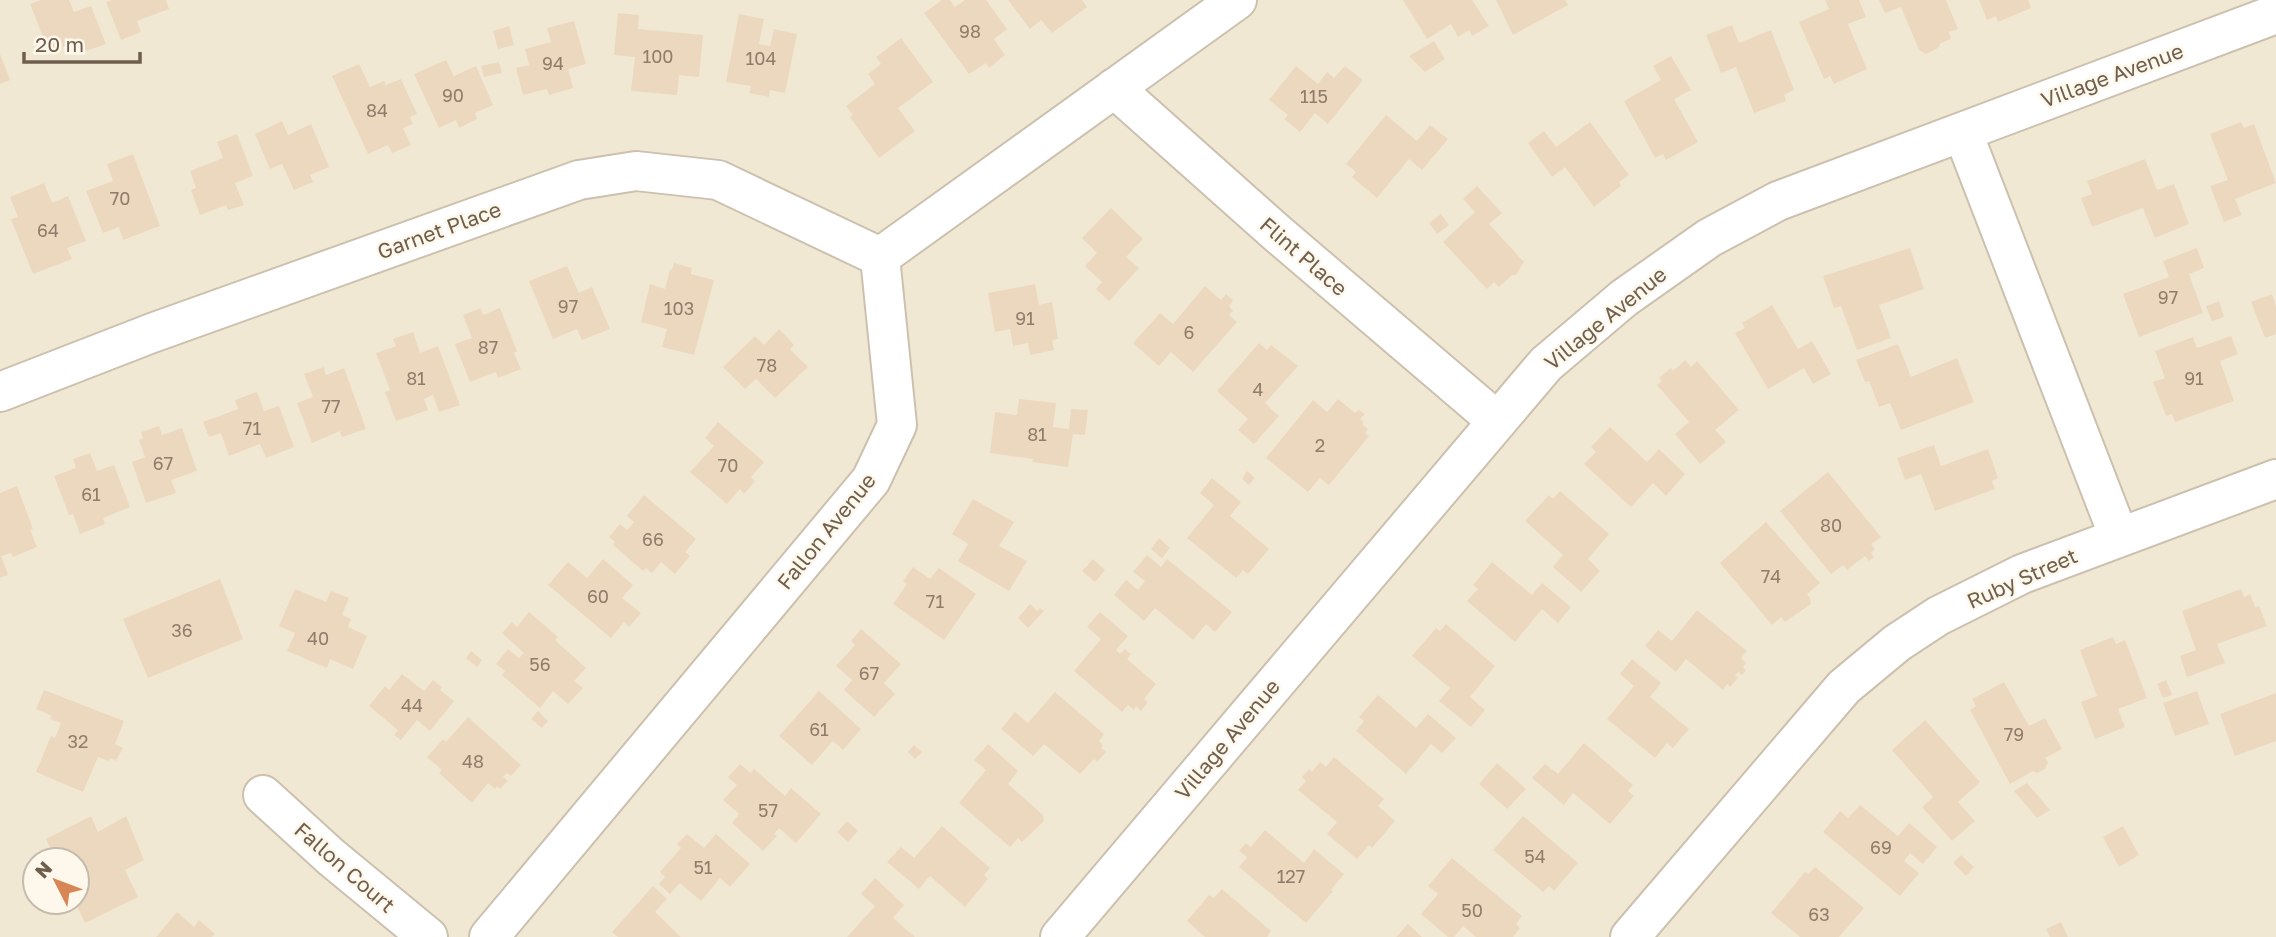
<svg xmlns="http://www.w3.org/2000/svg" width="2276" height="937" viewBox="0 0 2276 937" font-family="'Golos Text',sans-serif">
  <style>
    .residential { fill: #f1e8d4; fill-rule: evenodd }
    .building { fill: #ecd8bf }
    .lines { fill: none; stroke-linecap: round; stroke-linejoin: round }
    .minor-casing { stroke: #ccc0af; stroke-width: 42 }
    .minor { stroke: #fff; stroke-width: 38 }
    .labels { text-anchor: middle; dominant-baseline: central; stroke-width: 5; stroke-linejoin: round; paint-order: stroke }
    .number-label { font-size: 18px; fill: #8f7c6a }
    .street-label { font-size: 21px; fill: #705e4d; stroke: #fdf8eb }
  </style>
  <rect width="100%" height="100%" fill="#faf5e5"/>
  <path class="residential" d="M0,0H2276V937H0ZM35,860H77V902H35Z"/>
  <path class="building" d="M41,0H69L74,12L91,6L106,44L86,51L81,40L49,52L30,4Z
    M112,0H166L169,9L137,21L141,32L121,40L106,2Z
    M942,0H950L955,7L965,0H986L1007,29L994,39L1005,55L989,68L986,63L969,74L924,13Z
    M1008,0H1082L1087,7L1052,33L1041,20L1030,29Z
    M1403,0H1472L1489,26L1472,36L1469,30L1458,37L1451,24L1427,39Z
    M1496,0H1565L1568,5L1513,35Z
    M1825,0H1859L1866,17L1848,24L1867,69L1834,84L1830,76L1824,79L1799,22L1829,9Z
    M1879,0H1946L1958,29L1949,32L1951,39L1941,43L1938,48L1926,54L1919,50L1901,7L1885,13Z
    M1979,0H2028L2031,8L1998,22L1996,16L1987,20Z
    M618,13L639,15L638,29L703,35L699,77L679,75L677,95L631,91L635,57L614,55Z
    M739,14L764,19L759,44L770,46L774,29L797,34L785,93L770,90L769,97L749,93L751,86L726,82Z
    M574,21L586,64L568,69L573,88L549,95L547,89L523,95L516,68L529,65L525,49L551,42L547,28Z
    M1732,25L1739,43L1771,30L1794,90L1784,95L1786,101L1754,113L1736,67L1721,73L1706,35Z
    M509,26L514,45L498,49L493,31Z
    M901,38L933,82L898,108L915,131L879,158L850,117L853,115L846,106L875,84L868,74L881,64L876,57Z
    M1434,41L1445,59L1425,72L1409,56Z
    M0,54L10,80L0,84Z
    M1671,56L1691,90L1674,99L1698,142L1666,160L1663,154L1655,158L1624,101L1661,80L1653,66Z
    M446,60L454,76L476,66L493,105L475,113L477,119L459,128L456,120L439,128L414,74Z
    M499,62L502,73L484,77L481,66Z
    M359,64L370,87L384,81L386,85L401,79L417,114L410,117L413,124L403,128L411,145L392,153L388,145L368,154L332,76Z
    M1296,66L1318,84L1327,72L1334,78L1345,66L1363,80L1328,124L1315,113L1300,132L1284,119L1288,115L1269,100Z
    M1386,115L1417,141L1430,125L1448,139L1422,170L1409,159L1377,198L1352,177L1356,172L1346,164Z
    M282,121L288,135L311,124L329,167L310,175L313,182L294,190L282,164L270,169L255,134Z
    M1590,122L1629,175L1619,182L1621,186L1594,207L1565,167L1552,177L1528,143L1544,131L1556,147Z
    M2241,122L2244,128L2254,124L2276,183L2235,199L2242,215L2224,222L2210,186L2228,180L2210,134Z
    M237,134L253,176L235,183L244,205L228,210L226,205L200,215L191,190L196,188L190,171L223,158L217,142Z
    M133,154L160,226L123,240L119,227L103,233L86,191L113,181L107,164Z
    M2145,159L2157,190L2174,184L2189,224L2155,238L2143,208L2092,227L2081,198L2092,194L2087,181Z
    M44,183L52,203L68,196L86,241L67,248L72,259L33,274L11,219L18,217L10,197Z
    M1477,186L1502,213L1489,224L1524,262L1516,275H1512L1499,287L1494,282L1487,289L1443,242L1475,212L1463,199Z
    M1111,208L1143,239L1126,257L1139,268L1109,301L1096,289L1102,282L1085,266L1097,253L1082,238Z
    M1441,214L1449,225L1437,234L1429,223Z
    M1910,248L1924,289L1879,305L1891,338L1857,350L1841,306L1834,308L1823,276Z
    M2197,248L2204,268L2189,274L2203,313L2139,337L2123,294L2169,277L2163,261Z
    M674,263L692,268L691,274L714,280L694,355L662,347L667,329L641,322L650,284L665,289L670,269L672,270Z
    M567,266L579,293L592,287L610,329L582,340L577,329L553,339L529,281Z
    M1035,284L1039,305L1052,302L1058,339L1052,340L1054,350L1030,355L1028,343L1013,346L1010,329L995,332L988,293Z
    M1205,286L1221,300L1226,294L1233,300L1229,306L1233,311L1229,315L1237,322L1193,372L1171,352L1159,366L1133,343L1160,313L1173,324Z
    M2272,294L2276,306V334L2265,338L2251,302Z
    M2219,301L2224,317L2212,321L2206,306Z
    M1772,305L1798,349L1812,341L1831,374L1813,384L1804,368L1768,389L1735,333L1745,328L1742,323Z
    M481,308L483,315L500,308L517,351L514,353L521,369L498,378L496,372L470,382L455,344L472,338L463,315Z
    M779,329L794,345L790,349L808,367L775,398L756,379L745,389L723,367L755,336L764,345Z
    M413,332L420,353L438,346L460,405L439,412L433,395L424,399L428,410L396,421L385,392L390,390L376,353L396,346L393,339Z
    M2231,336L2238,354L2220,361L2234,401L2175,422L2172,414L2166,416L2153,382L2165,378L2155,351L2193,337L2197,348Z
    M1259,343L1267,350L1271,345L1298,366L1265,403L1279,416L1254,444L1238,430L1248,419L1217,391Z
    M1898,344L1911,377L1957,358L1974,402L1901,430L1890,403L1879,407L1869,381L1865,382L1856,360Z
    M1685,360L1691,367L1697,361L1739,410L1715,430L1726,442L1700,464L1675,434L1689,422L1657,385L1662,381L1659,378L1671,368L1673,371Z
    M324,367L326,375L344,368L366,429L342,437L340,431L312,443L297,403L313,397L304,374Z
    M257,392L264,411L279,406L294,447L266,458L260,444L229,456L221,433L209,437L203,422L238,409L235,400Z
    M1019,399L1056,403L1053,427L1069,429L1071,409L1088,410L1085,435L1073,434L1068,467L1032,462L1033,459L990,453L995,412L1017,415Z
    M1338,399L1355,413L1359,410L1365,414L1360,419L1364,422L1362,424L1368,429L1365,433L1369,436L1329,485L1320,478L1308,492L1266,458L1313,400L1327,412Z
    M718,422L764,462L751,477L755,481L744,494L740,489L727,504L690,472L714,446L705,438Z
    M159,426L162,435L182,428L197,471L171,480L176,493L146,503L132,462L145,457L139,440L143,438L141,432Z
    M1610,427L1647,462L1659,449L1685,474L1666,496L1653,483L1631,507L1584,464L1596,452L1591,447Z
    M1934,445L1941,466L1988,449L1998,478L1992,481L1995,489L1935,511L1921,474L1905,480L1897,458Z
    M90,453L97,471L114,465L130,507L103,518L105,524L80,534L73,514L69,515L54,476L76,468L73,459Z
    M1247,471L1255,478L1249,485L1242,479Z
    M1828,472L1881,537L1871,544L1875,549L1871,553L1874,557L1869,561L1865,556L1847,570L1843,565L1831,574L1780,511Z
    M1212,478L1241,502L1230,516L1269,549L1248,574L1243,570L1236,578L1187,538L1214,505L1200,493Z
    M17,486L33,529L30,530L37,547L13,557L11,553L1,556L8,575L0,578V493Z
    M1560,491L1609,534L1588,559L1600,571L1581,592L1553,567L1563,555L1525,521L1549,495L1553,499Z
    M644,495L696,539L685,552L690,556L675,574L661,562L652,573L646,568L643,571L613,545L615,542L609,537L620,524L627,530L634,522L627,516Z
    M973,499L1014,522L999,546L1027,561L1009,591L958,561L968,544L952,534Z
    M1766,522L1820,583L1807,594L1810,598L1811,604L1785,622L1781,617L1772,625L1720,563Z
    M1159,538L1170,548L1162,558L1151,549Z
    M1147,555L1161,567L1167,559L1232,612L1215,632L1206,624L1193,640L1155,608L1144,621L1114,595L1126,580L1138,590L1145,581L1133,572Z
    M603,559L633,585L622,598L641,613L629,627L624,622L611,638L548,585L568,562L587,578Z
    M1093,559L1105,570L1095,582L1082,571Z
    M1492,562L1532,595L1542,583L1571,607L1558,623L1542,609L1515,642L1467,601L1478,589L1473,585Z
    M913,567L930,579L939,568L976,594L944,640L893,604L907,584L903,581Z
    M220,579L243,639L148,678L123,619Z
    M295,589L326,602L331,591L349,598L342,615L351,619L348,627L367,636L353,669L330,659L327,668L287,651L295,633L279,626Z
    M2241,589L2244,597L2250,594L2255,607L2259,606L2267,626L2217,644L2225,663L2187,677L2180,656L2196,650L2182,611Z
    M1030,604L1037,611L1040,608L1044,611L1028,628L1018,618Z
    M1697,610L1747,651L1741,658L1746,663L1743,667L1746,670L1742,675L1738,672L1735,675L1738,678L1730,687L1727,684L1723,690L1686,659L1676,672L1645,646L1658,630L1672,641Z
    M529,612L558,637L555,640L586,668L574,681L583,688L568,704L553,691L540,708L502,675L505,671L496,664L508,649L519,658L524,653L502,633L512,622L517,627Z
    M1100,612L1128,636L1116,650L1120,654L1125,649L1131,654L1127,659L1156,684L1144,699L1148,702L1141,711L1136,706L1134,710L1128,705L1122,712L1074,671L1101,639L1087,627Z
    M1446,624L1495,666L1470,697L1485,710L1471,727L1439,701L1450,688L1412,656L1436,628L1440,631Z
    M861,629L901,664L884,683L895,694L874,717L844,690L852,680L836,666L855,645L851,641Z
    M2113,637L2116,644L2125,640L2147,698L2118,709L2125,727L2095,739L2081,702L2097,696L2080,650Z
    M471,651L482,660L477,667L466,658Z
    M1632,659L1661,683L1650,697L1689,729L1673,748L1667,743L1655,758L1607,719L1634,686L1620,674Z
    M402,674L424,691L433,680L442,687L440,690L454,701L430,731L417,720L401,740L394,735L398,730L369,706L385,686L389,690Z
    M2166,680L2172,695L2163,698L2157,684Z
    M2004,682L2029,726L2045,718L2062,749L2045,758L2048,762L2045,769L2037,773L2033,771L2010,784L1970,710L1976,706L1972,699Z
    M44,690L124,721L115,744L123,748L116,761L110,758L109,761L98,757L83,792L36,772L51,736L55,738L61,723L50,719L52,716L36,709Z
    M819,691L861,729L843,750L833,741L812,765L779,736Z
    M2197,691L2209,724L2175,736L2163,703Z
    M1055,692L1104,734L1099,741L1103,745L1101,748L1106,752L1097,762L1094,759L1080,774L1044,744L1033,756L1001,729L1015,712L1028,723Z
    M2276,693V741L2235,756L2220,714Z
    M1378,695L1416,728L1428,714L1456,738L1442,753L1431,744L1406,774L1356,731L1364,721L1359,717Z
    M538,711L548,721L542,728L531,719Z
    M468,717L521,765L511,776L507,773L503,777L508,781L500,789L497,786L495,789L488,783L472,803L439,773L442,770L427,757L443,739L446,742Z
    M1925,720L1980,782L1958,802L1975,821L1952,841L1922,807L1933,797L1892,750Z
    M1584,743L1633,785L1628,791L1634,796L1610,824L1573,793L1564,805L1532,778L1545,764L1558,774Z
    M988,744L1018,771L1008,784L1043,815L1044,821L1022,842L1018,838L1010,847L959,803L986,770L974,760Z
    M914,745L922,752L915,759L908,752Z
    M1334,757L1384,799L1378,806L1395,821L1372,848L1369,845L1357,859L1327,834L1337,822L1298,790L1306,781L1302,777L1309,769L1312,772L1320,762L1326,767Z
    M1497,763L1526,789L1507,809L1479,784Z
    M740,764L751,773L754,769L785,796L791,788L821,814L796,843L779,828L774,834L777,836L763,851L732,823L739,814L723,800L737,785L728,777Z
    M2027,783L2050,810L2037,818L2014,791Z
    M1860,805L1898,836L1909,823L1937,847L1923,864L1910,853L1904,861L1919,873L1900,896L1823,832L1840,811L1848,818Z
    M91,816L98,832L126,816L144,860L125,870L138,897L85,923L75,902H77V860H56L46,839Z
    M1523,816L1578,863L1554,891L1549,886L1543,892L1493,850Z
    M847,821L858,831L848,842L837,832Z
    M942,826L990,868L984,875L988,879L965,907L930,876L919,889L887,862L901,847L914,858Z
    M2123,826L2139,855L2119,867L2103,837Z
    M1265,830L1304,863L1314,849L1344,874L1331,890L1333,891L1306,923L1239,867L1247,857L1239,851L1246,843L1251,847Z
    M687,834L704,848L716,834L750,864L730,887L720,878L701,901L680,883L670,894L659,884L665,877L660,872L681,848L677,844Z
    M1961,855L1974,867L1966,876L1953,863Z
    M1452,858L1522,916L1516,924L1520,928L1513,937H1476L1463,926L1454,937H1448L1421,914L1438,894L1428,886Z
    M1815,867L1864,908L1839,937H1800L1771,913L1805,872L1808,874Z
    M875,878L904,905L893,918L915,937H847L875,906L861,894Z
    M653,886L667,899L655,912L681,937H618L612,932Z
    M1222,889L1271,931L1267,937H1205L1187,921L1209,895L1214,898Z
    M177,912L194,927L199,920L215,934L212,937H156Z
    M2061,922L2068,937H2050L2046,929Z
    M1408,924L1422,937H1396Z"/>
  <g class="lines">
    <g class="minor-casing">
      <path id="minor" d="M1114,88L1278,234L1497,421
        M1963,133L2119,537
        M0,392L152,333L579,180L636,171L718,180L880,257
        M263,795L331,857L428,937
        M489,937L871,480L897,425L880,257L1237,0
        M1060,937L1546,364L1624,298L1709,238L1778,201L2276,14
        M1630,937L1844,687L1897,643L1938,616L2022,574L2276,479"/>
    </g>
    <use href="#minor" class="minor"/>
  </g>
  <g class="labels">
    <g class="number-label">
      <text x="970" y="31">98</text>
      <text x="658" y="56">100</text>
      <text x="761" y="58">104</text>
      <text x="553" y="63">94</text>
      <text x="453" y="95">90</text>
      <text x="1314" y="96">115</text>
      <text x="377" y="110">84</text>
      <text x="120" y="198">70</text>
      <text x="48" y="230">64</text>
      <text x="2168" y="297">97</text>
      <text x="568" y="306">97</text>
      <text x="679" y="308">103</text>
      <text x="1025" y="318">91</text>
      <text x="1189" y="332">6</text>
      <text x="488" y="347">87</text>
      <text x="767" y="365">78</text>
      <text x="416" y="378">81</text>
      <text x="2194" y="378">91</text>
      <text x="1258" y="389">4</text>
      <text x="331" y="406">77</text>
      <text x="252" y="428">71</text>
      <text x="1037" y="434">81</text>
      <text x="1320" y="445">2</text>
      <text x="163" y="463">67</text>
      <text x="728" y="465">70</text>
      <text x="91" y="494">61</text>
      <text x="1831" y="525">80</text>
      <text x="653" y="539">66</text>
      <text x="1771" y="576">74</text>
      <text x="598" y="596">60</text>
      <text x="935" y="601">71</text>
      <text x="182" y="630">36</text>
      <text x="318" y="638">40</text>
      <text x="540" y="664">56</text>
      <text x="869" y="673">67</text>
      <text x="412" y="705">44</text>
      <text x="819" y="729">61</text>
      <text x="2014" y="734">79</text>
      <text x="78" y="741">32</text>
      <text x="473" y="761">48</text>
      <text x="768" y="810">57</text>
      <text x="1881" y="847">69</text>
      <text x="1535" y="856">54</text>
      <text x="703" y="867">51</text>
      <text x="1291" y="876">127</text>
      <text x="1472" y="910">50</text>
      <text x="1819" y="914">63</text>
    </g>
    <g class="street-label">
      <text transform="translate(2112 75) rotate(-20)">Village Avenue</text>
      <text transform="translate(439 230) rotate(-20)">Garnet Place</text>
      <text transform="translate(1304 256) rotate(41)">Flint Place</text>
      <text transform="translate(1605 318) rotate(-39)">Village Avenue</text>
      <text transform="translate(826 531) rotate(-51)">Fallon Avenue</text>
      <text transform="translate(2022 578) rotate(-24)">Ruby Street</text>
      <text transform="translate(1227 739) rotate(-50)">Village Avenue</text>
      <text transform="translate(345 867) rotate(41)">Fallon Court</text>
    </g>
  </g>
  <g transform="translate(56 881) rotate(312)"><circle r="33" fill="#fdf8eb" stroke="#c5baac" stroke-width="2"/>
  <path d="M0-5L12 26L0 18L-12 26Z" fill="#d88656"/>
  <text y="-10" font-size="19" font-weight="bold" text-anchor="middle" fill="#705e4d">N</text>
  </g>
  <path d="M24 52v10h116v-10" fill="none" stroke="#705e4d" stroke-width="3.5"/>
  <text x="35" y="52" font-size="21" fill="#705e4d" stroke="#fdf8eb" stroke-width="5" paint-order="stroke">20 m</text>
</svg>
